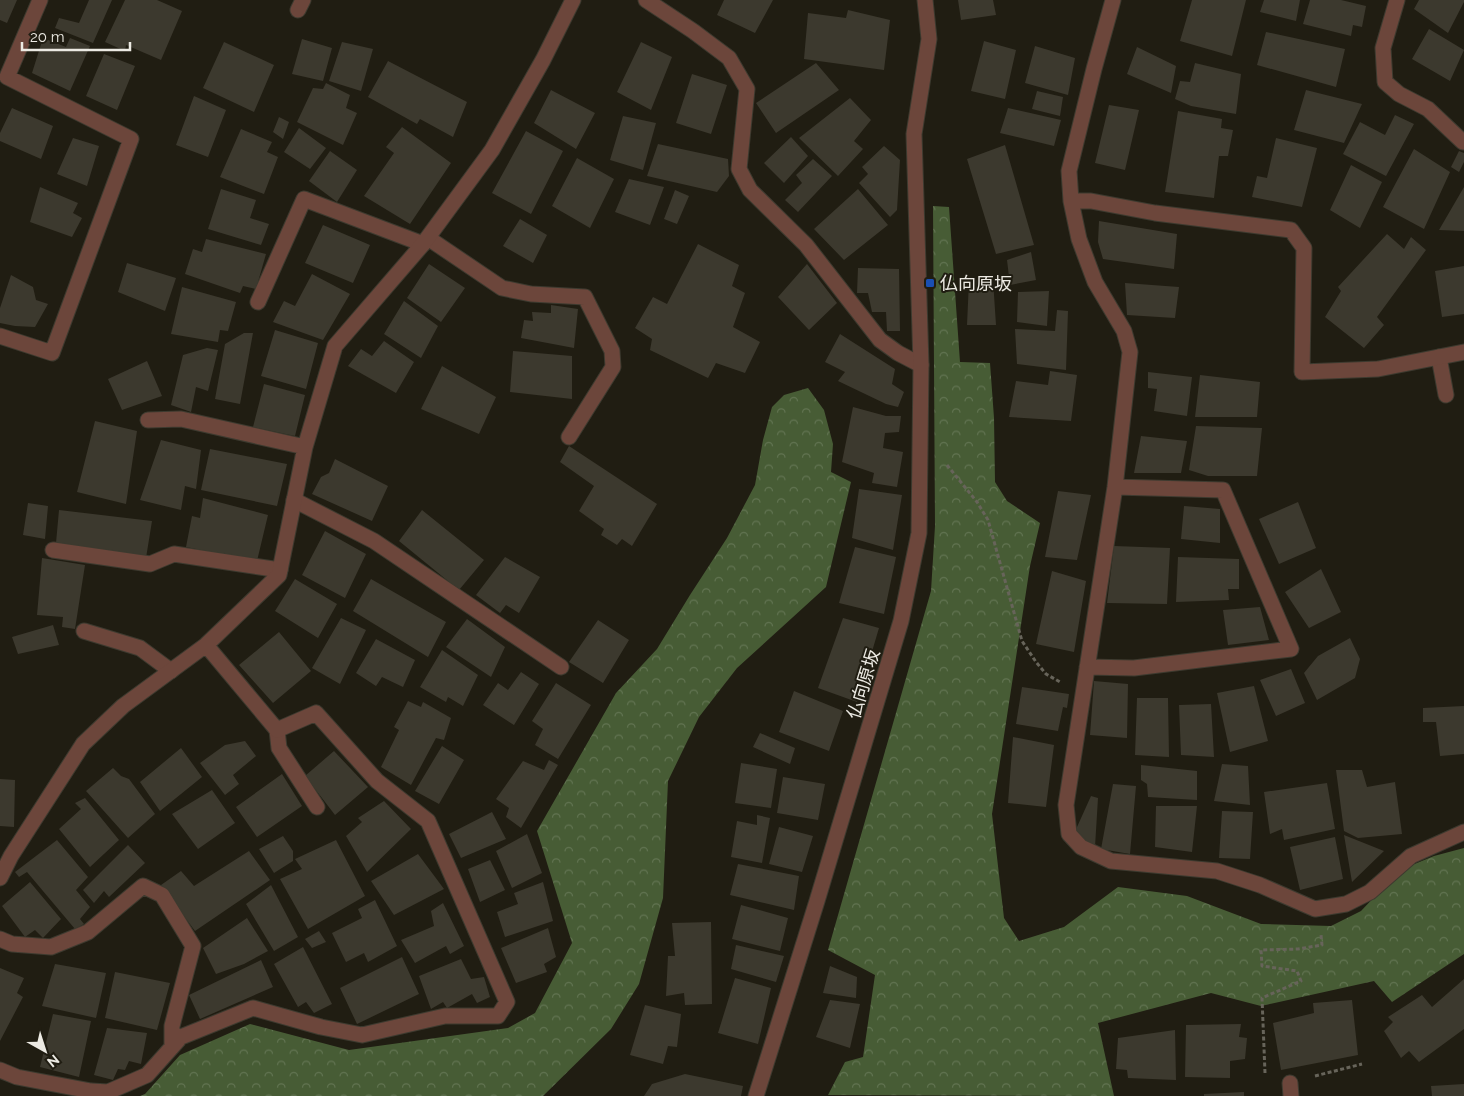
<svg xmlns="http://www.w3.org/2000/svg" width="1464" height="1096" viewBox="0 0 1464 1096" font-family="Raleway,'Noto Sans JP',sans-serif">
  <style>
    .forest { fill: url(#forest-crowns) }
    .building { fill: #3c392e }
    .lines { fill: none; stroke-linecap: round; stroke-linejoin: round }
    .service-casing { stroke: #3d3a2f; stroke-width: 17 }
    .minor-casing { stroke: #3d3a2f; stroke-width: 17 }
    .path { stroke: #67645a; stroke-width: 3; stroke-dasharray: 4 2.5; stroke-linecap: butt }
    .service { stroke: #6c463b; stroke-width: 15 }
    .minor { stroke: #6c463b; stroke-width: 15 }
    .transit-dot { fill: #1a4fb4; stroke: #201d12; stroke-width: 2 }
    .labels { text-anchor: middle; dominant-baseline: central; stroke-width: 4; stroke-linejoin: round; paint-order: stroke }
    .poi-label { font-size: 18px; fill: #eceae3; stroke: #201d12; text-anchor: start }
    .street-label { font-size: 18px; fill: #eceae3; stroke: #201d12 }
  </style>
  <defs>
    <pattern id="forest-crowns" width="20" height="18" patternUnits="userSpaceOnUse" patternTransform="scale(1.25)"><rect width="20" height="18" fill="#475c35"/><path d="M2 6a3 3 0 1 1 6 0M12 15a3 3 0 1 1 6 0" fill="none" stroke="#627452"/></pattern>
  </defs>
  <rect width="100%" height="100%" fill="#201d12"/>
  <path class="forest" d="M933,206L949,207L960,362L990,363L994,418L995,482L1007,501L1040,523L1030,566L992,814L1004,918L1019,941L1064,927L1118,887L1187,896L1261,924L1331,926L1361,911L1400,870L1434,856L1464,848V954L1392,1002L1374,981L1261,1006L1211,993L1098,1023L1114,1096L828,1095L845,1062L863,1057L875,975L828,950L931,591L935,526Z
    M808,388L824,410L833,444L831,472L851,482L826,587L737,668L699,717L668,781L663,898L639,984L611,1029L543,1096H140L145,1094L180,1055L250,1024L349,1050L508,1028L535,1013L572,943L537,831L616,693L657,649L690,595L727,538L755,485L763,440L772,407L784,395Z"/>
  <path class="building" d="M0,0H17L7,23L0,20Z
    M89,0H112L93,43L55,28L59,18L79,23Z
    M125,0H157L182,11L161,60L126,45L125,51L105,42Z
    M724,0H773L755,33L717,15Z
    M958,0H993L996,15L961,20Z
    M1192,0H1246L1232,56L1180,41Z
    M1264,0H1300L1296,21L1260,12Z
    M1310,0H1341L1366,6L1362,27L1353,25L1351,36L1303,24Z
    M1419,0H1464V2L1448,33L1414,9Z
    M848,10L890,20L884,70L804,59L808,13L846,18Z
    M1429,29L1464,50L1450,81L1412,59Z
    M1266,32L1345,49L1336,87L1257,65Z
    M43,38L66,47L70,38L90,46L70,91L32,73Z
    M302,39L332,48L323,81L292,74Z
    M984,41L1016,50L1005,99L971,91Z
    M224,42L274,65L254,112L203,88Z
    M342,42L373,49L361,91L329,81Z
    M641,42L672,57L651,110L617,92Z
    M1035,46L1075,58L1068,95L1025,83Z
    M1137,47L1176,66L1171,93L1127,74Z
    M104,54L135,66L117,110L86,96Z
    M388,61L467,102L453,137L420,119L417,124L368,97Z
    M816,63L839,90L776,133L756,103Z
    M1195,63L1241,74L1236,114L1191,106L1175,99L1180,81L1190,82Z
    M692,74L727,85L711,134L676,123Z
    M326,83L350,95L346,108L357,113L343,145L297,122L313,88L323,89Z
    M551,90L595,113L576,149L534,123Z
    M1306,90L1362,104L1344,143L1294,130Z
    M1037,91L1063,97L1060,116L1032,109Z
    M194,96L226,110L208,157L176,145Z
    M850,98L871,120L854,141L863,149L838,176L799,138Z
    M1109,105L1139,110L1125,170L1095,163Z
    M12,108L53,126L41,159L0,141V133Z
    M1008,108L1061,120L1054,146L1000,133Z
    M1178,111L1222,119L1221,128L1233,130L1228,156H1219L1214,198L1165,192Z
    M1395,115L1414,124L1386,176L1343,154L1360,122L1385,135Z
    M623,116L656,123L643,170L610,160Z
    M279,117L289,122L283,139L273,132Z
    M402,127L451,163L410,224L364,196L394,153L386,147Z
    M299,128L326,148L310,169L284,152Z
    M241,129L272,142L267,152L278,157L264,194L220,177Z
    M526,131L563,151L531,214L492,193Z
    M791,137L808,156L784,183L764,163Z
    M73,138L99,146L87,186L57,174Z
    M1276,138L1317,148L1302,207L1252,197L1257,176L1267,178Z
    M658,144L728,159L729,176L717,192L647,176Z
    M1005,145L1034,245L996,254L967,159Z
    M884,146L900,160L897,210L890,217L859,183L868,174L862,167Z
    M1414,149L1450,172L1424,229L1383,207Z
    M330,151L357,170L337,202L309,181Z
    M1459,151L1464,153V162L1459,172L1451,167Z
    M577,158L614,179L590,228L552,206Z
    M813,159L832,176L798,212L785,200L802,183L796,175Z
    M1351,165L1382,182L1360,228L1330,210Z
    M629,179L664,187L650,225L615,212Z
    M40,187L78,203L73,213L82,218L72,237L30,222Z
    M1464,187V231L1439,230Z
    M221,189L256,200L250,218L269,224L261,245L208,229Z
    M858,189L888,225L844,260L814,229Z
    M675,190L689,196L677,224L664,219Z
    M520,219L547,235L533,263L503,246Z
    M1099,221L1177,234L1174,269L1103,259L1098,242Z
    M323,225L370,245L353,283L305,263Z
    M1387,234L1404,249L1411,237L1426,250L1377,317L1384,325L1364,348L1325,317L1341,291L1338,287Z
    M206,239L266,254L256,289L243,286L240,293L185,274L193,249L202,252Z
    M698,244L739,265L732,286L745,293L733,327L760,342L745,373L716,363L708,378L650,350L652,339L635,328L653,297L667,304Z
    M1031,252L1036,280L1010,285L1007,260Z
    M127,263L176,278L165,311L118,292Z
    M429,264L465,288L441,322L407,298Z
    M807,264L837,303L809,330L778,297Z
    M1464,266V314L1442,317L1435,271Z
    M858,268L899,269L900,331H887L886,312H872L868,293H857Z
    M312,274L350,294L323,340L273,322L284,301L295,306Z
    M11,275L33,287L36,300L48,304L35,327L15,326L0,323V308Z
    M993,280L996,325H967L969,281Z
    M1125,283L1179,287L1175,318L1127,315Z
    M182,287L236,302L228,331L220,330L218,342L171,334Z
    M1049,291L1047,326L1017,322L1018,292Z
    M404,301L438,326L421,358L384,334Z
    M551,305L578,309L574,348L521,338L524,320L533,321L532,312L551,313Z
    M1057,310L1068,311L1066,370L1017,364L1015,329L1055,331Z
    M275,330L318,343L306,389L261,376Z
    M244,333H253L240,404L215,399L225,344Z
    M840,334L895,369L892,384L904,392L898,407L886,404L838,381L845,372L825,362Z
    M384,341L414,362L396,393L348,366L361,349L372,356Z
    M207,348L218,350L208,391L196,387L191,412L171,405L183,355Z
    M513,351L572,356V399L510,392Z
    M147,361L162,396L122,410L108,379Z
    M442,366L496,397L479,434L421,409Z
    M1050,371L1077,375L1071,421L1009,417L1016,381L1048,385Z
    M1148,372L1192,377L1187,416L1154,411L1157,389L1148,388Z
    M1200,375L1260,382L1257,417H1195Z
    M264,384L305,395L295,436L253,427Z
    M853,407L886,416H901L899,432L885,433L883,448L903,452L897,487L872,483L874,473L842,462Z
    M95,421L137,431L126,504L77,492Z
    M1196,426L1262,428L1257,476H1208L1189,470Z
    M1141,436L1187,441L1181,473H1134Z
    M161,440L201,450L196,489L185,486L181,510L140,500Z
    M569,446L657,504L632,546L622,539L617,545L601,535L604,529L579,511L594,486L560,462Z
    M210,449L287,464L277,506L201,490Z
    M335,459L388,486L372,521L312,494L321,477L329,473Z
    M859,489L902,495L893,550L852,538Z
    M1058,491L1091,495L1077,560L1045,557Z
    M203,498L268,515L257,561L186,547L192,516L200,518Z
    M1298,502L1316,548L1279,564L1259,519Z
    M28,503L48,506L45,539L23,535Z
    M1184,506L1220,509V543L1181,539Z
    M59,510L152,521L146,558L56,543Z
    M422,510L484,560L459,590L399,541Z
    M325,531L366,554L345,598L302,575Z
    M1114,546L1170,548L1167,604L1107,603Z
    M855,547L896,557L884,614L839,603Z
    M505,557L540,577L519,613L506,605L500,613L476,595Z
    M1178,557L1239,559V589H1228L1229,600L1176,602Z
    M42,558L85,565L75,629L62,627L63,617L37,615Z
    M1321,569L1341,612L1309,628L1285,592Z
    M1052,571L1086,581L1074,652L1036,644Z
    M295,579L337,604L318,638L275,611Z
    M371,579L446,622L428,657L353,611Z
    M1260,607L1269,640L1228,645L1223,610Z
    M341,618L366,630L340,684L312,668Z
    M843,618L879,628L857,702L818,688Z
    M467,619L505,647L491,677L446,647Z
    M598,620L629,640L603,683L569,662Z
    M53,625L59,645L18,654L12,637Z
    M279,632L311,671L273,703L239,665Z
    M1350,638L1360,659L1355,678L1317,700L1304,673L1318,656Z
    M376,639L415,660L403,687L382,677L376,686L356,673Z
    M442,650L478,675L463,706L448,697L446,702L420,687Z
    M1291,669L1305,703L1276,716L1260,680Z
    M521,672L539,684L514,725L483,705L498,683L508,690Z
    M1094,681L1128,684L1127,738L1090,735Z
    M556,683L591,705L558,759L535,745L543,729L532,721Z
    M1254,686L1268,741L1230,752L1217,693Z
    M1022,687L1069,694L1067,708L1063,707L1058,731L1016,724Z
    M794,691L843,711L829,751L779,732Z
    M1137,698H1168L1169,757L1135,755Z
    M408,701L421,707L423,702L451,718L444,740L436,738L411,785L381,767L399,730L394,727Z
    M1211,704L1214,757L1181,755L1179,705Z
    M1464,706V754L1440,756L1436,722H1423V708Z
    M760,733L795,748L790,764L753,747Z
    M1013,737L1054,745L1046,807L1008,803Z
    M245,741L256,756L233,775L239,784L225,795L200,763L225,745Z
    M442,746L464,760L439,804L415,791Z
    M181,748L202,777L160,811L140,782Z
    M334,751L368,787L335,815L305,776Z
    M549,760L558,765L521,828L506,817L509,808L496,799L523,761L544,770Z
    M741,763L777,769L771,808L735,803Z
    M1222,764L1248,766L1250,805L1214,801Z
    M1141,765L1197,771V800L1148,797L1147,784L1141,780Z
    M113,768L121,776L129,779L155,814L128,838L86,791Z
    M1336,770H1362L1367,787L1395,782L1402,834L1358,838L1344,831Z
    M282,774L302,806L257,837L236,807Z
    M783,777L825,784L818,820L777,813Z
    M0,779L15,780L14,827L0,826Z
    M1327,783L1335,829L1284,840L1282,829L1270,834L1264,792Z
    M1113,784L1136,786L1130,854L1101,849Z
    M212,790L235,823L198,849L172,814Z
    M1091,796L1098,798L1095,847L1084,846L1075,835L1077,827Z
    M85,798L119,840L90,867L59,829L81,809L75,803Z
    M384,801L411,829L367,872L346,836L362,822L358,818Z
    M1156,806H1197L1192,852L1155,847Z
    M1222,811L1253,812L1250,859L1219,858Z
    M492,812L506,839L461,858L449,834Z
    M757,815L770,818L762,863L731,857L737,821L757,825Z
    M779,827L813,836L802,872L769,864Z
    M527,834L542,873L512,888L496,851Z
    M1344,835L1384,851L1352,882Z
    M283,836L293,851V861L274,873L259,849Z
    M1335,837L1343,879L1300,890L1290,847Z
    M57,840L88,877L76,890L90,907L80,919L84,924L75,929L27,872L19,877L15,872Z
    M336,840L365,896L308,929L280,879L302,869L295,859Z
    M128,845L145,863L109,897L104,891L94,903L83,890Z
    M249,851L270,880L195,931L161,885L181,871L194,886Z
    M418,854L444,889L394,915L371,881Z
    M490,860L505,890L480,902L468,869Z
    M738,864L799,876L794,910L730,895Z
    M30,882L61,919L43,938L35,930L25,937L2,906Z
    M543,882L553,921L505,937L497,912L518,904L514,893Z
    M271,885L298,937L274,951L246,904Z
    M375,900L397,946L368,962L364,953L346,962L332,933L362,918L358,909Z
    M443,903L464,946L450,954L446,946L415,963L401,940L434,926L431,911Z
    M741,905L788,918L780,951L732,939Z
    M247,918L268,951L244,964L216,974L203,948Z
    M711,922L712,1004L685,1005L684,993L666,996L668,956H675L672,923Z
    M548,928L556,957L544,964L547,972L516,983L501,948Z
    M319,931L326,942L312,948L305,939Z
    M736,945L784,956L776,982L731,969Z
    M303,947L332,1004L314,1013L306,1002L298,1007L274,964Z
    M402,957L419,994L357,1024L340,988Z
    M461,959L471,979L484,977L490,997L477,1003L472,994L447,1008L443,1002L431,1009L419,976Z
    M261,960L273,987L200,1019L189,995Z
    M55,964L106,973L96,1018L42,1006Z
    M830,966L857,977L856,998L823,993Z
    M0,968L24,978L17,993L23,997L0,1041Z
    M115,972L170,983L157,1030L105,1018Z
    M735,978L771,988L758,1044L718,1033Z
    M1464,979V1029L1419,1062L1409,1051L1401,1058L1384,1031L1393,1022L1388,1017L1422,995L1432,1007Z
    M830,1000L860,1004L850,1048L816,1037Z
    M1352,1000L1358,1055L1281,1070L1273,1023L1314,1013L1313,1003Z
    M645,1005L681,1014L677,1047L668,1046L663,1064L630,1055Z
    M53,1014L91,1021L79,1077L40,1067Z
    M1241,1024L1239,1037L1247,1038L1245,1059L1230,1061V1078L1185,1077L1186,1025Z
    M107,1028L147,1033L141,1064L129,1061L125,1070L118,1069L113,1080L94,1075Z
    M1175,1030L1176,1080L1128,1078L1127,1070L1116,1069L1118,1038Z
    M685,1074L743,1086L741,1096H644L652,1084Z
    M1464,1084V1096H1432L1431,1086Z
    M1244,1092V1096H1204V1094Z"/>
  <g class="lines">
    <g class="service-casing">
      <path id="service" d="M646,0L693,31L729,58L747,89L739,169L750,190L806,245L880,340L898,353L921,365
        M428,238L502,288L531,294L585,297L612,351L613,367L569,437
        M258,302L304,199L423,244
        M1439,357L1446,395
        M294,500L374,541L561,667
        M53,550L150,564L174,554L280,570
        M84,631L140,648L171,671
        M277,730L279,748L317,807
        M1290,1083L1291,1096"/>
    </g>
    <g class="minor-casing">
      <path id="minor" d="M1113,0L1094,69L1069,171L1071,201H1091L1155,213L1291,230L1304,248L1302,372L1378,369L1464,352
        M1397,0L1383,48L1385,82L1399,94L1428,109L1463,142
        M298,10L303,0
        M1071,201L1079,239L1095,282L1124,331L1130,352L1115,487L1066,805L1069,834L1081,847L1111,861L1217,871L1260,885L1315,909L1346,904L1370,892L1411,856L1464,832
        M0,336L52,353L131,139L7,77L40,0
        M148,420L181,419L305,447
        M1087,667L1134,668L1291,649L1223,490L1115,487
        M0,878L11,856L83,744L123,706L206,645L279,575L305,447L335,346L423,244L492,150L543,60L573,0
        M0,939L12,944L51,947L88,932L143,886L162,895L193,946L172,1026V1047
        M0,1070L17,1077L91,1091L108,1092L147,1075L181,1037L253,1008L321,1027L362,1035L445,1016H498L507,1002L428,821L377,781L316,713L277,730L206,645
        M756,1096L817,901L901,621L919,533L921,365L914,134L929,39L925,0"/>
    </g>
    <path class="path" d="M947,465L977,502L988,520L1022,641L1036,662L1046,674L1060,682
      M1265,1073L1262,998L1301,981L1297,971L1262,966L1261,950L1298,949L1322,945L1321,935
      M1315,1076L1362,1064"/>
    <use href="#service" class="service"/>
    <use href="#minor" class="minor"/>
  </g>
  <rect class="transit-dot" x="925" y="278" width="10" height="10" rx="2.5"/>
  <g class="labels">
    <g class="poi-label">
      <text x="940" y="283">仏向原坂</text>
    </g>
    <g class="street-label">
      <text transform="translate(863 684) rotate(-73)">仏向原坂</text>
    </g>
  </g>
  <g transform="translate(45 1051) rotate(141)" stroke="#201d12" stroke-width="4" paint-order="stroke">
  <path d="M0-4L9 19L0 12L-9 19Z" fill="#eceae3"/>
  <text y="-8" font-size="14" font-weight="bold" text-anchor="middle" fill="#eceae3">N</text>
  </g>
  <path d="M22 42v8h108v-8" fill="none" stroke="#eceae3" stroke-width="2.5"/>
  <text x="30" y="42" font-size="15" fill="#eceae3" stroke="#201d12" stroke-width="4" paint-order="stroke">20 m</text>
</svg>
